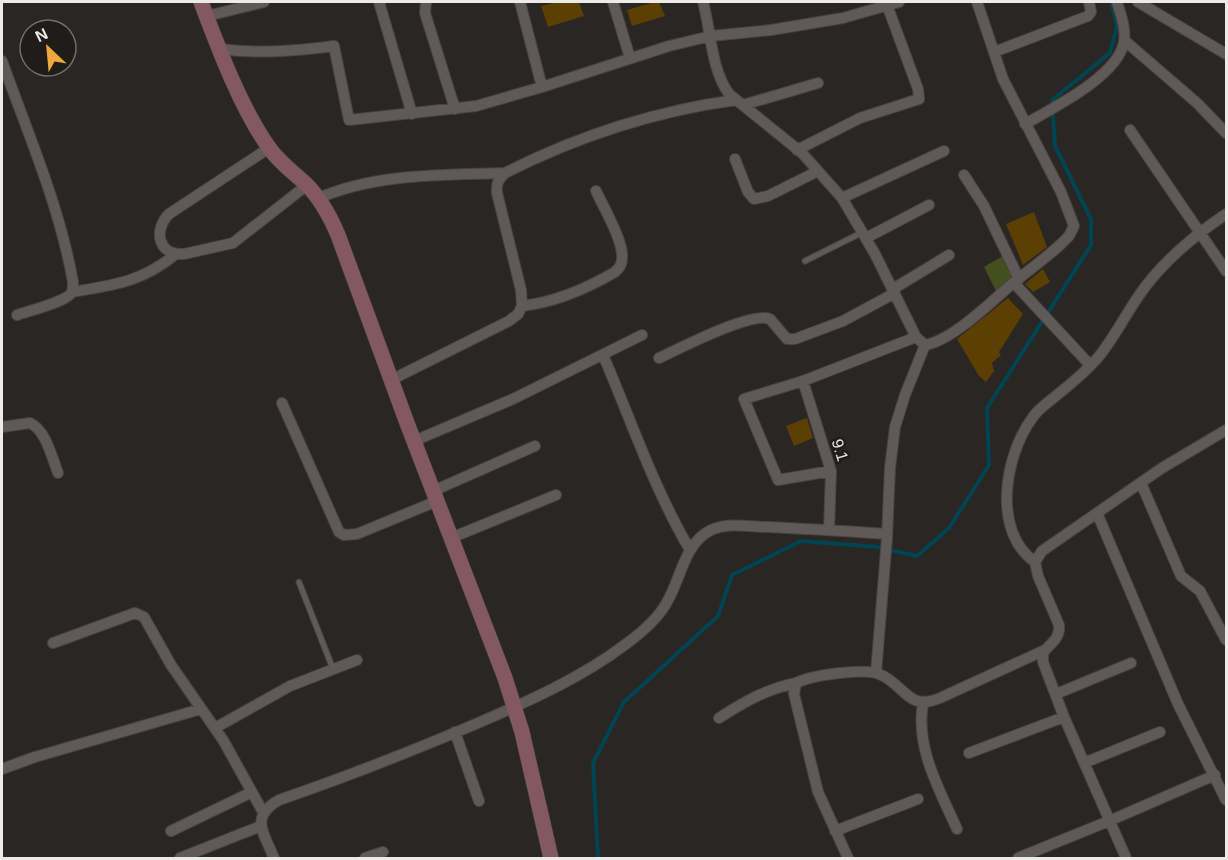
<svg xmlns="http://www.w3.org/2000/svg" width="1228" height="860" viewBox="0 0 1228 860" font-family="Helvetica,sans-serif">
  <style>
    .green { fill: #444f1f }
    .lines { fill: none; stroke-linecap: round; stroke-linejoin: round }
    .stream { stroke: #014453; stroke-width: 4 }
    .building { fill: #5c3f02 }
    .lane-casing { stroke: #474441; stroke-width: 7 }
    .street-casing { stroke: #474441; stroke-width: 12 }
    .secondary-casing { stroke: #474441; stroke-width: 16 }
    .lane { stroke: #5f5a57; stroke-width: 5 }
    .street { stroke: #5f5a57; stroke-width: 10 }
    .secondary { stroke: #845861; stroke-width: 15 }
    .labels { text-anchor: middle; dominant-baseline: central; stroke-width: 5; stroke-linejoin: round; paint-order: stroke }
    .street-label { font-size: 16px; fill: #edebe9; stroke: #201c1a }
  </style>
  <rect width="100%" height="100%" fill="#292623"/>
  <path class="green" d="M1006,254L1016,272L997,293L984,267Z"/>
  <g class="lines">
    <path class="stream" d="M598,858L593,763L624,702L718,616L732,575L801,541L878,547L917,556L949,528L989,465L987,408L1091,245V219L1055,146L1052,100L1110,53L1117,26L1111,2"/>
  </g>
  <path class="building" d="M558,2H579L584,16L548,27L541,6Z
    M655,2H659L665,16L632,26L627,10Z
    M1034,212L1047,247L1023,265L1006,224Z
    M1043,269L1050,282L1033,292L1025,284Z
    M1008,298L1023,314L999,352L1001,355L992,363L994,371L986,382L979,376L957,339Z
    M807,418L813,438L794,446L786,426Z"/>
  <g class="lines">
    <g class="lane-casing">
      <path id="lane" d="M805,261L863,232
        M299,582L333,669"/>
    </g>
    <g class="street-casing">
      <path id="street" d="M379,2L412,114
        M426,2L425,13L455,109
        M520,2L542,87
        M613,2L630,58
        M703,2C711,31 711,69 729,94L802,153L842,198L875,254L916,337L925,345C953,340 991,302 1013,283C1029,270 1046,258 1061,244L1069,236L1074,226L1061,192L1003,79L977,2
        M1138,2L1226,54
        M207,16L264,2
        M1124,40L1197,103L1226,133
        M220,49C259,54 295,51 334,46L349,120L476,106L542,87L669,46L711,36L771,30L843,18L899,2
        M994,52L1088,16L1091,12L1089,2
        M2,61C28,134 59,204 73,282C73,285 73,288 72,292C67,302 28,311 17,315
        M743,105L818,83
        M1025,124C1053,108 1118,76 1124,42C1126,29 1121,15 1117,2
        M1130,130L1226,271
        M269,148L169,214C153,230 158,256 184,254L233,243L307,185
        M797,150L860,118L919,99L918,89L887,5
        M735,159L748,192L754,199L768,196L818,171
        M964,175L984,206L1019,279
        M319,198C376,173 444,175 505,173
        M842,198L944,151
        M866,238L929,205
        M1014,283L1090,365
        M893,289L949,255
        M72,292C114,285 142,282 176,254
        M522,306C556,302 586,289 615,272C619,268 622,265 622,259C624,242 604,208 596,191
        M603,355C631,420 654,489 690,550
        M659,358C679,349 751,311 770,319L787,339H795L843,321L895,293
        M391,380L509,321L518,314L522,306L521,290L497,193C496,184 498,180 505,173C578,136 655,111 736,100
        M803,381L831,471L829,530
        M282,403L339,532L344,535L357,534L437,501
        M2,427L30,423C46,430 52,458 58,473
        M414,441L513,399L642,335
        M831,471L778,480L744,399L803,381L916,337
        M1141,483L1181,576L1200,591L1226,640
        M433,491L535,446
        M1097,513L1178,704L1226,800
        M451,538L556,495
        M1035,562C991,531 1005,454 1033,417C1039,408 1049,402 1057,395C1072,383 1088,370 1100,355C1115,336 1126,314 1140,294C1162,262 1195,235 1226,214
        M53,643L135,613L144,617L171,665L223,740L263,812
        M876,673L887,538L890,468L895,427L905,395L925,345
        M1056,694L1131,663
        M923,703C915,747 939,789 957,829
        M719,718C744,702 766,689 796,683
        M215,728L290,686L357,660
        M455,732L479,801
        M969,753L1064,717
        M1084,763L1160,732
        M2,769L35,757L201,709
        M171,831L252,792
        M835,831L918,799
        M180,858L261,826
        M274,858C264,833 249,817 279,800C346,777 412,751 478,723C529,701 581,678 626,644C641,633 658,619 667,602C681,579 684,543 711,530C729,522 750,527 769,527C809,529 848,531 887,534
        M365,858L383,852
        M848,858L818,792L794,694L796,683C811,675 864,668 879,674C905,684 907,712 940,698L1045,650
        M1018,858L1109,821L1215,775
        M1126,858L1064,717L1043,662V653C1050,643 1060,640 1059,625L1038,576L1035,562L1042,551L1162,468L1226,430"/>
    </g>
    <g class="secondary-casing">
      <path id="secondary" d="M201,2C218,47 241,109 270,149C280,163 293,172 306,184C321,199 330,216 338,235L407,423L505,678L522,732L551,858"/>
    </g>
    <use href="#lane" class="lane"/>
    <use href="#street" class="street"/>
    <use href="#secondary" class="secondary"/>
  </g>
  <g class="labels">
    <g class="street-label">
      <text transform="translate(840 450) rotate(73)">9.1</text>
    </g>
  </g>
  <rect width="1228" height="860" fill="none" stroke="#edebe9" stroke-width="6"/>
  <g transform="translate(48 48) rotate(334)"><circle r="28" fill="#201c1a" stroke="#726f6d" stroke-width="1.5"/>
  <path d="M0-4.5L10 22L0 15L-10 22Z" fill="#eea83c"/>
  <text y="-9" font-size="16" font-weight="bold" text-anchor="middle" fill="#edebe9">N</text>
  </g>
</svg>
